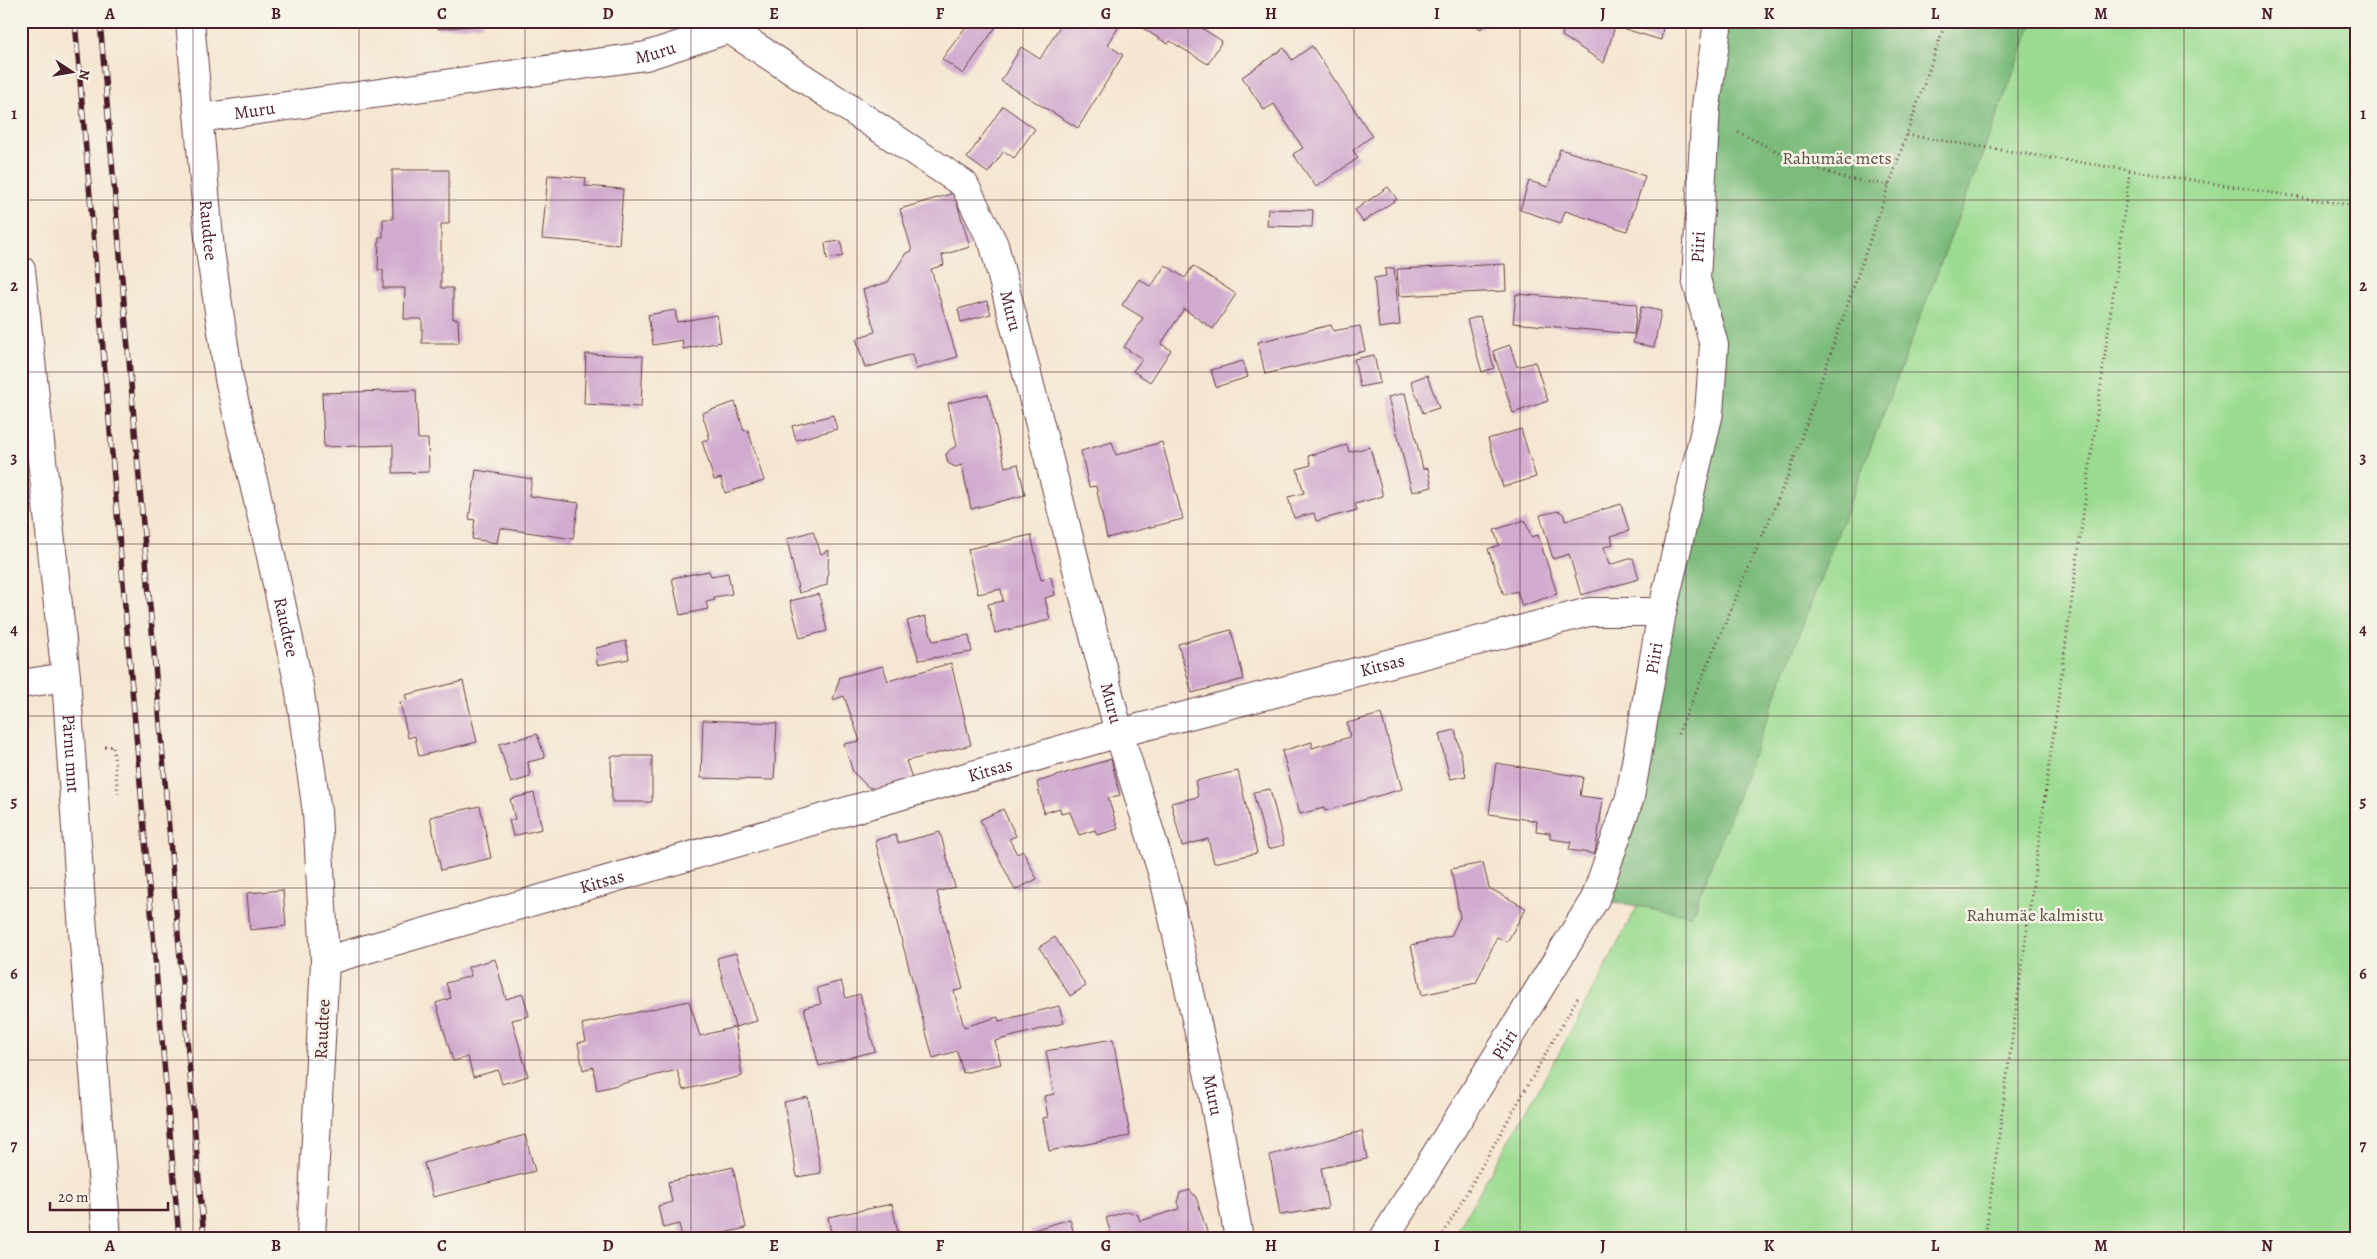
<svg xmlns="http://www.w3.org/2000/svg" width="2377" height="1259" viewBox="0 0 2377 1259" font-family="Alegreya,serif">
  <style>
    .green { fill: #9bdb91; stroke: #727d5e }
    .forest { fill: #7cbb7b; stroke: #636d53 }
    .building { fill: #d1abcf }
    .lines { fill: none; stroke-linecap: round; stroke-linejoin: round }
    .minor-casing { stroke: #643d44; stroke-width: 30 }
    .major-casing { stroke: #643d44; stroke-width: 30 }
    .path { stroke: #643d44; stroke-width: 3; stroke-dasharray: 1 4; stroke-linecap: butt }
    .minor { stroke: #fff; stroke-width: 28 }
    .major { stroke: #fff; stroke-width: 28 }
    .rail-casing { stroke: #4a1f2b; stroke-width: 5.5 }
    .rail { stroke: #f7f3e8; stroke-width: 4; stroke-dasharray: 11; stroke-linecap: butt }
    .grid { fill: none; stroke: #4a1f2b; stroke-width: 1; stroke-opacity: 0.55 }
    .labels { text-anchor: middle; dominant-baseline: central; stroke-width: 5; stroke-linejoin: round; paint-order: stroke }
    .street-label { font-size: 18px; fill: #4a1f2b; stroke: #f7f3e8 }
    .park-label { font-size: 18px; fill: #5e4e44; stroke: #f7f3e8 }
    .neatline { fill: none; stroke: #4a1f2b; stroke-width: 2 }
    .grid-label { font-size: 16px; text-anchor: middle; font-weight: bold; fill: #4a1f2b }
  </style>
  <rect width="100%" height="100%" fill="#f7f3e8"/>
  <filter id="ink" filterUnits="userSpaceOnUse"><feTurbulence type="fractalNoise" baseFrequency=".02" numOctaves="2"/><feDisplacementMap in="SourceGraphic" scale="10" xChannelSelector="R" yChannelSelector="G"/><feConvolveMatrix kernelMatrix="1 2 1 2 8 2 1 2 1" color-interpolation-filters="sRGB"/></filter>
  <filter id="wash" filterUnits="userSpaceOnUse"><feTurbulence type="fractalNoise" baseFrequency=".0096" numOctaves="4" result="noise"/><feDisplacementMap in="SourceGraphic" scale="20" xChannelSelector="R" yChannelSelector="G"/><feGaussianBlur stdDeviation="1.12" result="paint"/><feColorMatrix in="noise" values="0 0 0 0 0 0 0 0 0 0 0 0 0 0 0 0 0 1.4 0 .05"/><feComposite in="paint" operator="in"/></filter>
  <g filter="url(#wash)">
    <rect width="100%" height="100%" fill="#f5e6d1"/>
    <path class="green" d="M2033,21H2356V1238H1453L1563,1046L1638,905L1692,915Z"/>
    <path class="forest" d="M1718,21H2033L1692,915L1595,899L1709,413L1696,279Z"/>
    <g id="blocks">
      <path class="building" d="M437,21H482L483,25L438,29Z
        M970,21H1000L963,74L942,59Z
        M1063,21H1122L1108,45L1123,55L1078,128L1001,81L1021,47L1040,59Z
        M1131,21H1191L1222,41L1208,64L1170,41L1168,44Z
        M1469,21H1486L1481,29Z
        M1565,21H1664L1661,40L1615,26L1604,63L1562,36Z
        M1312,46L1372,136L1353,150L1358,158L1316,187L1293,154L1303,148L1274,104L1264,110L1242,77L1284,48L1292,60Z
        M1003,106L1035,129L1014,158L1004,151L988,173L967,158Z
        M1560,149L1645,176L1627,231L1565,211L1561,223L1520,210L1529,181L1548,187Z
        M392,170H449V224H441V288H453V319H458L459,343H422V319H404L405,288H383V270H378L379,237H383V219H393Z
        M548,175L586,178L585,186L623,189L619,245L542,239Z
        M1388,187L1397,199L1363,222L1355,210Z
        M954,193L970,247L942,255L944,265L931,269L957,357L916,369L912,354L865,368L856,338L875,332L863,290L888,282L906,253L912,251L900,209Z
        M1268,209L1313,210L1312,227L1267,226Z
        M841,241L843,256L827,259L825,243Z
        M1505,264L1506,291L1399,296L1397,269Z
        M1165,265L1185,278L1193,266L1236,294L1213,329L1184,309L1161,344L1171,350L1150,382L1133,371L1142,359L1124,347L1143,318L1122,305L1139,279L1151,287Z
        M1394,268L1400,325L1379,328L1374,278L1386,276L1385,269Z
        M1516,294L1637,304L1634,334L1513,323Z
        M987,301L991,314L961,322L958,309Z
        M1641,307L1661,311L1654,347L1633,343Z
        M675,310L677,322L717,315L721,342L683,349L682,340L653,345L648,315Z
        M1480,316L1494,368L1482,372L1467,320Z
        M1331,325L1333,331L1360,326L1365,351L1265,374L1258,342Z
        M1510,345L1517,367L1535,362L1548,401L1513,413L1493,351Z
        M586,354L643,356L641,407L584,404Z
        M1374,355L1380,383L1360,387L1354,359Z
        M1243,361L1248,377L1216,387L1211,370Z
        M1427,375L1439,408L1423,413L1411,381Z
        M416,390L418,439H428L429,472L393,473V445L324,447L322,393Z
        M1405,393L1423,469L1428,468L1432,487L1412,492L1388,397Z
        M988,394L1005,467L1018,464L1025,495L971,509L962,465L955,467L948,463L946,454L951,449L957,446L948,403Z
        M735,402L744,431L748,430L764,481L725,493L721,478L714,480L702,441L710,439L702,413Z
        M833,415L837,429L796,440L792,426Z
        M1521,429L1536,477L1503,487L1488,439Z
        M1112,442L1116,455L1162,442L1183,519L1107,538L1096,486L1089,487L1081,451Z
        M1347,445L1349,452L1370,447L1383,496L1355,504L1357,510L1316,521L1314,513L1294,518L1288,497L1304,493L1297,469L1311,465L1308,456Z
        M476,470L532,479L529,496L579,503L573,539L500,528L497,543L472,539L475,520L469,519Z
        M1621,504L1629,531L1611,536L1613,544L1604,547L1609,565L1633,558L1639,579L1581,595L1569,554L1553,559L1540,515L1559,511L1564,515L1565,521Z
        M1525,520L1531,537L1538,535L1557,594L1522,606L1517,591L1504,595L1488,549L1499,545L1494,530Z
        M813,531L821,554L829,550L827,585L799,593L787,539Z
        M1031,535L1041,580L1051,577L1055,595L1045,598L1050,620L995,633L988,604L1003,601L1001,589L978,594L968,549Z
        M709,571L711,576L728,573L732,594L714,597L715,600L706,602L708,609L680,615L672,578Z
        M819,594L827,631L800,638L790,601Z
        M925,616L933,641L969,635L972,652L919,660L907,621Z
        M1231,630L1244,679L1192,693L1178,644Z
        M626,641L629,659L597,665L596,648Z
        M951,663L971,745L906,761L913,781L880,790L868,787L853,772L844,744L860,741L844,696L833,700L840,677L883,666L888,681Z
        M463,681L477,742L419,756L415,736L408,738L400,702L407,700L405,695Z
        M23,708L27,730H21V709Z
        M1381,714L1402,789L1325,811L1324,808L1300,814L1282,751L1312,742V748L1350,737L1347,723Z
        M703,720L777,723L774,780L701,778Z
        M1455,730L1466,776L1450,779L1439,734Z
        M537,734L545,758L528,762L530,777L511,783L499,744Z
        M611,756H652V802H612Z
        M1111,759L1120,795L1108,798L1118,829L1097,835L1095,830L1079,835L1070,812L1061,814L1060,808L1044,813L1037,782Z
        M1496,763L1583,777L1580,796L1603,799L1595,854L1569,850L1571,842L1550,839V833L1536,831L1537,821L1489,814Z
        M1238,771L1257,853L1214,863L1208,839L1182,846L1171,803L1198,797L1195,781Z
        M1270,789L1284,845L1268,849L1253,792Z
        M534,793L542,829L513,836L509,820L515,819L510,799Z
        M480,806L491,858L441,870L430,817Z
        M1003,809L1016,836L1009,839L1017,854L1023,851L1037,879L1015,890L980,820Z
        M940,832L955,887L937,892L963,989L954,991L964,1027L998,1017L999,1021L1059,1006L1064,1023L995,1041L1001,1064L963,1073L957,1051L933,1058L875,840L896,835L898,843Z
        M1483,863L1489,888L1526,908L1507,942L1497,937L1476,983L1422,995L1411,945L1451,936L1460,917L1451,869Z
        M283,890L286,926L250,930L247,893Z
        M1055,937L1086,986L1070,996L1039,947Z
        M736,953L757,1021L735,1027L717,958Z
        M495,959L506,999L523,994L529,1016L512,1020L528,1076L502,1084L498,1070L473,1077L468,1057L453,1061L436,1003L451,998L446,983L471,976L468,967Z
        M841,981L846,998L860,994L875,1051L819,1066L804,1008L821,1004L817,988Z
        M689,1001L700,1036L735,1027L742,1076L683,1090L677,1070L597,1090L593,1067L583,1070L578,1043L586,1041L582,1024Z
        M1113,1039L1130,1136L1049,1151L1043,1118L1048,1117L1044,1096L1054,1094L1046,1051Z
        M808,1097L821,1173L797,1177L784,1102Z
        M1362,1131L1367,1159L1321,1168L1328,1208L1280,1215L1270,1155Z
        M525,1135L535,1171L433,1197L424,1163Z
        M733,1167L746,1228L701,1238H682L679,1224L663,1228L658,1206L672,1202L668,1182Z
        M1190,1190L1196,1197L1209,1238H1108L1107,1235L1111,1234L1106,1218L1128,1211L1138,1215L1140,1221L1179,1209L1177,1202L1180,1193Z
        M892,1204L899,1238H832L828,1217Z
        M1070,1219L1075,1238H1032L1030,1231Z"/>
    </g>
  </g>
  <g filter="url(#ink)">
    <use href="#blocks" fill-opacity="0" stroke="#643d44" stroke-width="1"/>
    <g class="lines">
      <g class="minor-casing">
        <g id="minor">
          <path id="s1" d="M190,21L210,250L229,379L269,547L299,686L317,812L325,961L311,1238"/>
          <path id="s2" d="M200,118L646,56L729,29L964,184L994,245L1119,733L1164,878L1213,1094L1239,1238"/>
          <path d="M21,684L66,677"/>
          <path id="s3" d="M325,961L1119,733L1589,612H1662"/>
          <path id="s4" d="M1384,1238L1595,899L1630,797L1662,612L1709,413L1714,345L1696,279L1706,106L1718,21"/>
        </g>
      </g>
      <g class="major-casing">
        <g id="major">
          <path id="s5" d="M21,270L66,677L81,904L107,1238"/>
        </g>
      </g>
      <path class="path" d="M1738,132L1788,157L1847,179L1890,185
        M1907,135L2356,206
        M1678,734L1789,473L1946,21
        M105,747L113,746L118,794
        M1441,1238L1578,997
        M1985,1238L2130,170"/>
      <use href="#minor" class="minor"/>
      <use href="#major" class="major"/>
      <g class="rail-casing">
        <path id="rail" d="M75,21L179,1238
          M100,21L204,1238"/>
      </g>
      <use href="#rail" class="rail"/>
    </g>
  </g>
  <path class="grid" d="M193,21V1238M359,21V1238M525,21V1238M691,21V1238M857,21V1238M1023,21V1238M1188,21V1238M1354,21V1238M1520,21V1238M1686,21V1238M1852,21V1238M2018,21V1238M2184,21V1238M21,200H2356M21,372H2356M21,544H2356M21,716H2356M21,888H2356M21,1060H2356"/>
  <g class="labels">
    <g class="street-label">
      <text stroke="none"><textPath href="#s2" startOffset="460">Muru</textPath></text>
      <text stroke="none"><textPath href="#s2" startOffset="55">Muru</textPath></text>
      <text stroke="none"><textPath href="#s1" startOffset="210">Raudtee</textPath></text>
      <text stroke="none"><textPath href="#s4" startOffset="1068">Piiri</textPath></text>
      <text stroke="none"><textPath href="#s2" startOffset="955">Muru</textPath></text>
      <text stroke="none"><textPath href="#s1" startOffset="615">Raudtee</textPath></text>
      <text stroke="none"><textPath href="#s4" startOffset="648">Piiri</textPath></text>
      <text stroke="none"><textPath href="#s3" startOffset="1098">Kitsas</textPath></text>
      <text stroke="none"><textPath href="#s2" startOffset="1360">Muru</textPath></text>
      <text stroke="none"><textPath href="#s5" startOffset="486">Pärnu mnt</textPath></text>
      <text stroke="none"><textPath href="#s3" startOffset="692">Kitsas</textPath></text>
      <text stroke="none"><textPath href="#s3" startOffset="288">Kitsas</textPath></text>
      <text transform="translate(322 1029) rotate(-87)">Raudtee</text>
      <text stroke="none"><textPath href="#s4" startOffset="228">Piiri</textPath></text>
      <text stroke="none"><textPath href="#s2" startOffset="1765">Muru</textPath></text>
    </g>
    <g class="park-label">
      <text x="1837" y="158">Rahumäe mets</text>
      <text x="2035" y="915">Rahumäe kalmistu</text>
    </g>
  </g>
  <rect width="2377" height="1259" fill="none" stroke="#f7f3e8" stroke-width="55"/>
  <g transform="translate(72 72) rotate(102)" stroke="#f7f3e8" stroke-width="4" paint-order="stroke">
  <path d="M0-4L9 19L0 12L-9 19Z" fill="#4a1f2b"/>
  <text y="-8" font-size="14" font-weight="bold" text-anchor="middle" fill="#4a1f2b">N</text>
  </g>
  <path d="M50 1202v8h118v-8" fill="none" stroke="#4a1f2b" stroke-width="2.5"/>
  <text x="58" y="1202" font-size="15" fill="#4a1f2b" stroke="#f7f3e8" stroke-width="4" paint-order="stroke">20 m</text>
  <rect x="28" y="28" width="2322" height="1204" class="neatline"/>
  <g class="grid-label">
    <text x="110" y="19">A</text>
    <text x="276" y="19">B</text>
    <text x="442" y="19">C</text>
    <text x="608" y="19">D</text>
    <text x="774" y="19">E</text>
    <text x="940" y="19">F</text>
    <text x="1106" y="19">G</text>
    <text x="1271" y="19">H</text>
    <text x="1437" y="19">I</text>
    <text x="1603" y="19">J</text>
    <text x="1769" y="19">K</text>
    <text x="1935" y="19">L</text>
    <text x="2101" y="19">M</text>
    <text x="2267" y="19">N</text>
    <text x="14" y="119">1</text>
    <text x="2363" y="119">1</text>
    <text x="14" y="291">2</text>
    <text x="2363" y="291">2</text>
    <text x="14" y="463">3</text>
    <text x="2363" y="463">3</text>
    <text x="14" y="635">4</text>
    <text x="2363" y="635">4</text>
    <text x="14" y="807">5</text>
    <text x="2363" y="807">5</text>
    <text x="14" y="979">6</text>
    <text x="2363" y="979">6</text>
    <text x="14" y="1151">7</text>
    <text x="2363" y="1151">7</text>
    <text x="110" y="1251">A</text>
    <text x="276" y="1251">B</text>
    <text x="442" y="1251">C</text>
    <text x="608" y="1251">D</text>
    <text x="774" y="1251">E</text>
    <text x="940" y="1251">F</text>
    <text x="1106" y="1251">G</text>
    <text x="1271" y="1251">H</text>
    <text x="1437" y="1251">I</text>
    <text x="1603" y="1251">J</text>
    <text x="1769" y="1251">K</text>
    <text x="1935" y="1251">L</text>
    <text x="2101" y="1251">M</text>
    <text x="2267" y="1251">N</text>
  </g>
</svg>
